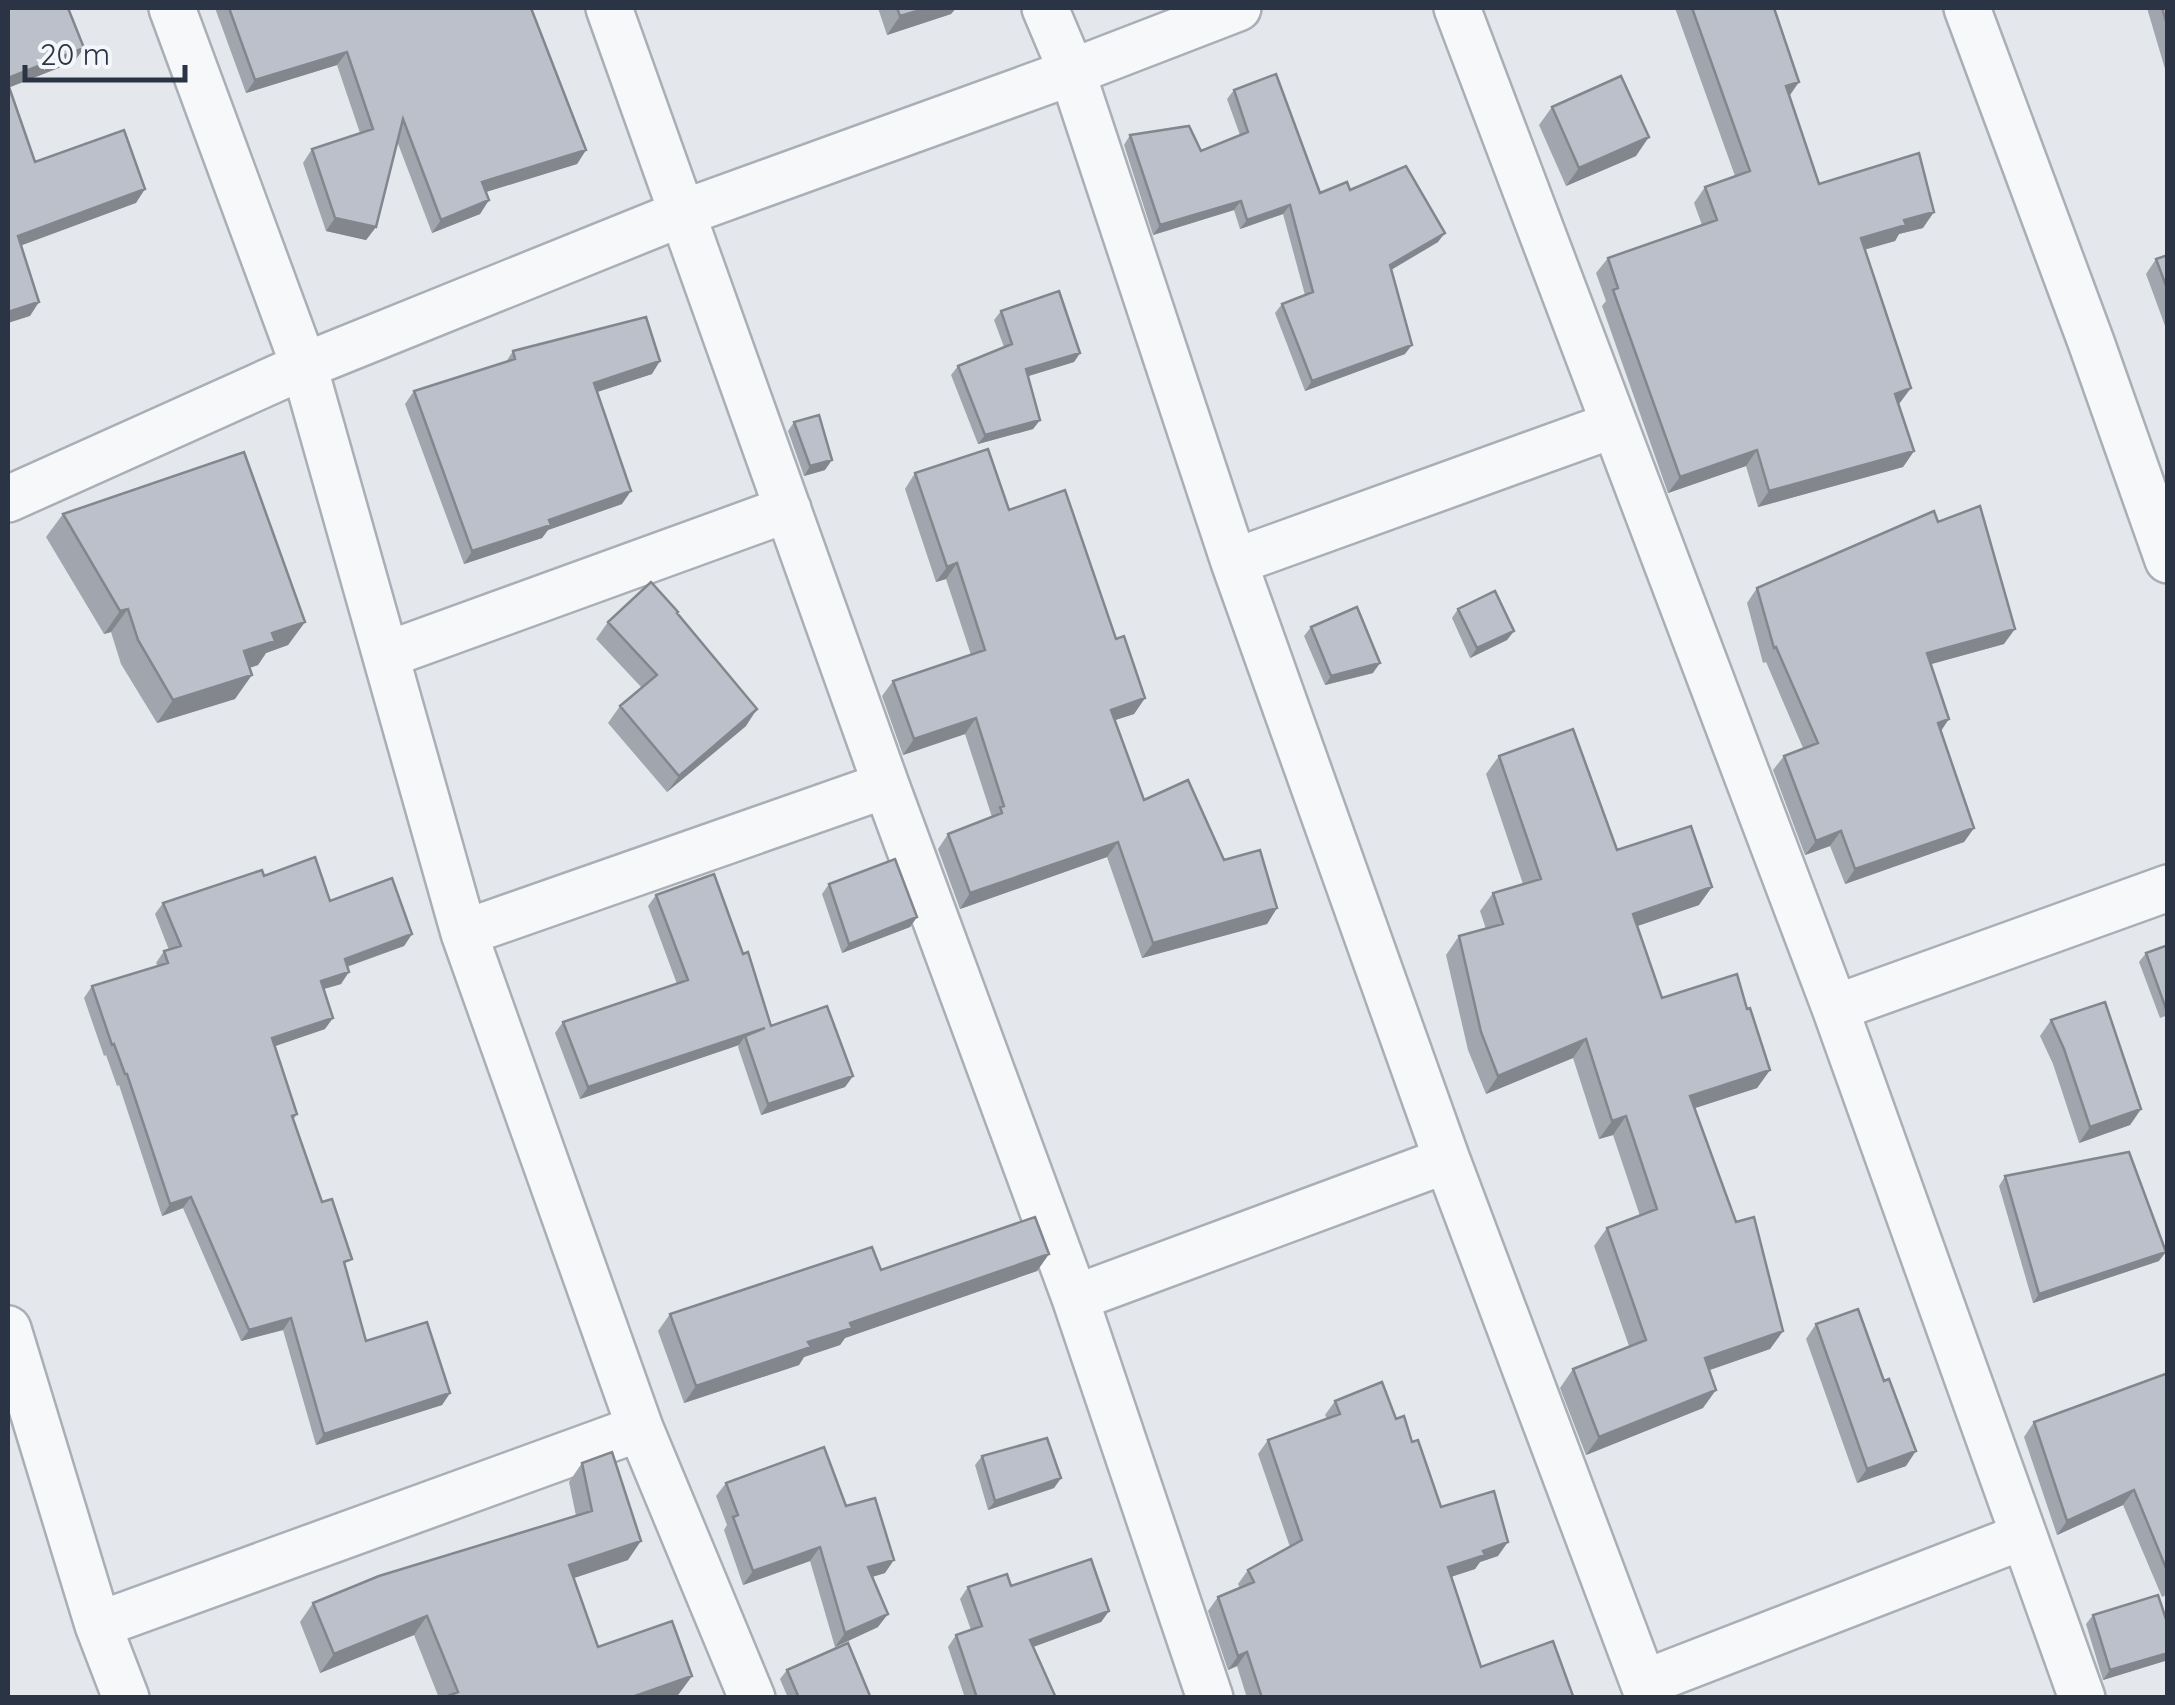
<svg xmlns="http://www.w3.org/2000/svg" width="2175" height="1705" viewBox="0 0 2175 1705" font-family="Quicksand,sans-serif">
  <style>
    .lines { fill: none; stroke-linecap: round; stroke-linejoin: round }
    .minor-casing { stroke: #a9aeb7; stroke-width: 50 }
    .minor { stroke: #f7f8fa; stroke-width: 45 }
    .wall { fill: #a1a5ae }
    .shaded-wall { fill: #83868d }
    .building { fill: #bbc0ca; stroke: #83868d; stroke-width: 2.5 }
  </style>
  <rect width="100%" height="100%" fill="#e4e7ec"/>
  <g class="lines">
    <g class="minor-casing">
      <path id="minor" d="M172,8L304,366L464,933L640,1428L752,1698
        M609,8L886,785L1075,1298L1210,1698
        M1045,8L1072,72L1234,562L1447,1160L1649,1698
        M1457,8L1835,1008L2082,1698
        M1967,8L2091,342L2168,560
        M8,499L304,366L683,213L1072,72L1238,8
        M1234,562L1613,425
        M386,655L788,509
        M464,933L886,785
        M1835,1008L2168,888
        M1075,1298L1447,1160
        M8,1329L98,1625L126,1698
        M98,1625L640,1428
        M1644,1683L2024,1536"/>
    </g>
    <use href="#minor" class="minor"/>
  </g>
  <path class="wall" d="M215,8H531L586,150L577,164L486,192L489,200L480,214L432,233L397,141L376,227L366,240L326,231L303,163L312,149L360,133L337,65L246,93Z
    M878,8H956L951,14L887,35Z
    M1675,8H1774L1789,96L1819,184L1923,228L1899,234L1895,241L1865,249L1898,405L1914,451L1903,467L1758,507L1746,466L1668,493L1602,306L1606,301L1596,273L1608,258L1702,225L1694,203L1705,187L1735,176Z
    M2147,8H2168V79Z
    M1234,90L1320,193L1350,190L1438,242L1391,270L1405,354L1305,391L1275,313L1282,304L1305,295L1283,214L1240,229L1234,210L1153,235L1124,145L1130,135L1201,151L1240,135L1227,99Z
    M1552,107L1636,156L1566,186L1539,125Z
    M2168,255V334L2146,274L2156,259Z
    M1001,311L1080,353L1074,362L1028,376L1040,420L1033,429L978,444L951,375L958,366L1004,347L994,320Z
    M513,351L652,374L597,392L622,504L548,530L542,538L464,564L405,404L414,391L506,362Z
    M794,422L825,470L804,476L788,431Z
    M915,473L1009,510L1116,639L1145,698L1134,714L1115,720L1144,800L1224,860L1277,908L1267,924L1142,958L1107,857L960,909L938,849L948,834L992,817L965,734L903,755L882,696L893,681L971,655L946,579L936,582L905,489Z
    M63,514L305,622L288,645L266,653L258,665L249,668L235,699L157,723L121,664L111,632L104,634L46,537Z
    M1938,522L2004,644L1931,664L1941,731L1974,828L1964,842L1845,884L1830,846L1805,855L1773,770L1784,756L1803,748L1766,662L1763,663L1747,603L1757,588Z
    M1458,609L1514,631L1507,640L1470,658L1452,618Z
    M677,613L746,726L667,792L608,723L620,706L642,688L596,639L608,622Z
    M1311,627L1373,673L1325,685L1304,636Z
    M1499,756L1617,850L1699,905L1637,926L1662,998L1747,1009L1770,1070L1757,1088L1694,1108L1736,1222L1783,1331L1770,1349L1710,1370L1703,1408L1586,1455L1560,1388L1573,1369L1629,1346L1594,1246L1607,1228L1640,1216L1613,1135L1599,1139L1573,1058L1486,1094L1468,1050L1446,955L1459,936L1486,929L1480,911L1493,893L1523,884L1486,774Z
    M264,876L330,901L412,934L404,946L347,967L341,984L324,989L325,1029L274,1046L297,1114L293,1120L346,1268L366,1341L450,1393L442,1405L316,1445L283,1330L241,1341L183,1208L162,1216L119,1085L117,1086L106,1055L104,1056L84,998L92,986L158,966L156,963L164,951L169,950L155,914L163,903Z
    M829,884L917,917L910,927L842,953L822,894Z
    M656,895L743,954L771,1026L853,1076L845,1087L761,1115L738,1047L739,1045L580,1099L555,1033L563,1022L677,984L648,906Z
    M2168,945V1015L2160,1018L2139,962L2146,953Z
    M2051,1020L2141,1109L2130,1125L2079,1143L2053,1064L2040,1036Z
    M2005,1176L2159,1261L2033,1303L1999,1186Z
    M1049,1254L1037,1271L845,1338L840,1345L804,1357L799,1365L684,1403L658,1331L670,1314L881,1270Z
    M1816,1324L1906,1466L1857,1483L1806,1339Z
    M2168,1373V1594L2162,1597L2123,1505L2057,1535L2024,1437L2034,1422Z
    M1335,1401L1396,1419L1412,1442L1441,1507L1498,1556L1480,1562L1475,1569L1451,1577L1481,1667L1572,1698H1247L1237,1666L1228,1670L1208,1611L1218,1597L1240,1588L1238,1584L1248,1570L1290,1547L1258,1454L1268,1440L1327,1419L1325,1415Z
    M982,1456L1061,1478L1054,1488L988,1510L975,1465Z
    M582,1463L628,1560L574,1578L598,1647L692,1676L678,1695L671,1698H439L414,1635L320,1673L300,1622L313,1603L576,1516L569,1482Z
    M726,1483L885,1573L872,1577L878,1627L835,1647L810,1561L743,1585L724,1530L727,1525L716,1496Z
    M1011,1586L1109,1611L1101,1622L1033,1647L1056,1698H965L948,1647L956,1635L971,1630L960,1599L968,1587Z
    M2093,1615L2168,1625V1660L2103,1680L2086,1624Z
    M787,1670L869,1698H788L780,1679Z"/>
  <path class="shaded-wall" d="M927,8H956L951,14L887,35L900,16Z
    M84,48L74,62L8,88V78Z
    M347,52L337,65L246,93L255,80Z
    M1799,82L1788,98L1786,86Z
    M1649,137L1636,156L1566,186L1579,168Z
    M586,150L577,164L473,196L482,182Z
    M145,189L136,203L9,250L18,236Z
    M489,200L480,214L432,233L441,220Z
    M1241,201L1234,210L1153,235L1160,225Z
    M1290,205L1283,214L1240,229L1247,220Z
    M1934,212L1923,228L1899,234L1895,241L1850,254L1861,238L1904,220Z
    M335,218L376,227L366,240L326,231Z
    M1445,233L1438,242L1384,274L1390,265Z
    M39,302L30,316L8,323V312Z
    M1412,345L1405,354L1305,391L1312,381Z
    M1080,353L1074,362L1019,379L1026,369Z
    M660,361L652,374L585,396L594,383Z
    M1911,388L1899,404L1884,410L1895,394Z
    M1040,420L1033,429L978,444L985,435Z
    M1757,450L1746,466L1668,493L1680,477Z
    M1914,451L1903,467L1758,507L1769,491Z
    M832,460L825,470L804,476L810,466Z
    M631,491L622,504L548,530L542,538L464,564L472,551L549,520Z
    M957,563L946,579L936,582L947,567Z
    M128,609L111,632L104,634L120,611Z
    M305,622L288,645L266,653L258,665L227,675L244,651L272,633Z
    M2015,629L2004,644L1917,668L1927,653Z
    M1514,631L1507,640L1470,658L1477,648Z
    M1380,663L1373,673L1325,685L1331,676Z
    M252,675L235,699L157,723L173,700Z
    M1145,698L1134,714L1100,725L1111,710Z
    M757,709L746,726L667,792L679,776Z
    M976,718L965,734L903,755L914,739Z
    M1949,719L1939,734L1938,723Z
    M1974,828L1964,842L1845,884L1855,869Z
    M1841,831L1830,846L1805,855L1816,841Z
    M1118,842L1107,857L960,909L970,893Z
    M1712,887L1699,905L1620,932L1633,914Z
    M1277,908L1267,924L1142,958L1153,943Z
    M917,917L910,927L842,953L849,944Z
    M412,934L404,946L337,970L345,959Z
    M349,972L341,984L313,992L321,981Z
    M333,1018L325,1029L264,1050L272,1038Z
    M765,1028L745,1036L739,1045L580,1099L588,1087Z
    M1586,1039L1573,1058L1486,1094L1498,1076Z
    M1770,1070L1757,1088L1677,1114L1690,1096Z
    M853,1076L845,1087L761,1115L768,1104Z
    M2141,1109L2130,1125L2079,1143L2090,1127Z
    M1626,1116L1613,1135L1599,1139L1612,1121Z
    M191,1197L183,1208L162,1216L170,1204Z
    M2166,1252L2159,1261L2033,1303L2039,1294Z
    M1049,1254L1037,1271L845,1338L840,1345L804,1357L799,1365L684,1403L696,1386L808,1342L850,1323Z
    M291,1318L283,1330L241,1341L249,1330Z
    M1783,1331L1770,1349L1692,1376L1705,1358Z
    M1716,1390L1703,1408L1586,1455L1599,1437Z
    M450,1393L442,1405L316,1445L324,1434Z
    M1916,1451L1906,1466L1857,1483L1867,1469Z
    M1061,1478L1054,1488L988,1510L995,1501Z
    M2134,1490L2123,1505L2057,1535L2067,1521Z
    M641,1541L628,1560L556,1584L569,1565Z
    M1508,1542L1498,1556L1480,1562L1475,1569L1438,1581L1448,1567Z
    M820,1547L810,1561L743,1585L753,1571Z
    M894,1560L885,1573L858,1581L868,1567Z
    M1109,1611L1101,1622L1022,1651L1030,1640Z
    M888,1614L878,1627L835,1647L845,1633Z
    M427,1616L414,1635L320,1673L334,1654Z
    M1247,1652L1237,1666L1228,1670L1238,1656Z
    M2168,1653V1660L2103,1680L2110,1670Z
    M692,1676L678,1695L671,1698H634L635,1696Z"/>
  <path class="building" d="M8,8H68L84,48L8,78Z
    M229,8H531L586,150L482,182L489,200L441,220L403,119L376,227L335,218L312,149L373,129L347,52L255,80Z
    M897,8H927L900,16Z
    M1692,8H1774L1799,82L1786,86L1819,184L1919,153L1934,212L1904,220L1906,225L1861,238L1911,388L1895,394L1914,451L1769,491L1757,450L1680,477L1613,290L1618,288L1608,258L1717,220L1705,187L1750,171Z
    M2162,8H2168V28Z
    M1276,74L1320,193L1347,182L1350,190L1406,166L1445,233L1390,265L1412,345L1312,381L1282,304L1313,292L1290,205L1247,220L1241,201L1160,225L1130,135L1189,126L1201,151L1248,132L1234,90Z
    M1621,76L1649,137L1579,168L1552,107Z
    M8,84L35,162L124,130L145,189L18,236L39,302L8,312Z
    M2168,255V291L2156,259Z
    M1059,291L1080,353L1026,369L1040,420L985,435L958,366L1012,344L1001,311Z
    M646,317L660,361L594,383L631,491L549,520L551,525L472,551L414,391L515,359L513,351Z
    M819,415L832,460L810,466L794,422Z
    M988,449L1009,510L1065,490L1116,639L1124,636L1145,698L1111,710L1144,800L1188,780L1224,860L1260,850L1277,908L1153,943L1118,842L970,893L948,834L1002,813L1000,807L1004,806L976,718L914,739L893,681L985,650L957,563L947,567L915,473Z
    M244,452L305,622L272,633L275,641L244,651L252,675L173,700L138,640L128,609L120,611L63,514Z
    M1980,506L2015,629L1927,653L1949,719L1938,723L1974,828L1855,869L1841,831L1816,841L1784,756L1818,743L1776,647L1774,648L1757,588L1934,511L1938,522Z
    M651,582L678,612L677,613L757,709L679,776L620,706L657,675L608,622Z
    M1495,591L1514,631L1477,648L1458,609Z
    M1357,607L1380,663L1331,676L1311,627Z
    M1573,729L1617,850L1691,826L1712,887L1633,914L1662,998L1737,974L1747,1009L1750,1008L1770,1070L1690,1096L1736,1222L1754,1217L1783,1331L1705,1358L1716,1390L1599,1437L1573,1369L1646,1340L1607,1228L1657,1209L1626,1116L1612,1121L1586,1039L1498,1076L1481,1032L1459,936L1503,924L1493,893L1541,879L1499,756Z
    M315,857L330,901L392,878L412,934L345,959L349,972L321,981L333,1018L272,1038L297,1114L292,1116L322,1202L332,1199L352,1259L344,1262L366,1341L427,1322L450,1393L324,1434L291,1318L249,1330L191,1197L170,1204L127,1074H125L114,1044L112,1045L92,986L168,963L164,951L181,946L163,903L262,870L264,876Z
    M895,859L917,917L849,944L829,884Z
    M714,874L743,954L748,952L771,1026L827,1006L853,1076L768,1104L745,1036L765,1028L588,1087L563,1022L688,980L656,895Z
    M2168,945V1008L2166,1009L2146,953Z
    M2105,1002L2141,1109L2090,1127L2064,1049L2051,1020Z
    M2129,1152L2166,1252L2039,1294L2005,1176Z
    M1035,1217L1049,1254L850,1323L852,1328L808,1342L811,1347L696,1386L670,1314L872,1247L881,1270Z
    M1858,1309L1884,1381L1889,1379L1916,1451L1867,1469L1816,1324Z
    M2168,1373V1573L2134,1490L2067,1521L2034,1422Z
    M1382,1382L1396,1419L1404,1416L1412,1442L1418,1440L1441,1507L1494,1491L1508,1542L1483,1551L1485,1555L1448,1567L1481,1667L1553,1641L1573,1696L1570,1698H1262L1247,1652L1238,1656L1218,1597L1254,1582L1248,1570L1302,1540L1268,1440L1340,1414L1335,1401Z
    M1047,1438L1061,1478L995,1501L982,1456Z
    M824,1447L846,1506L875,1498L894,1560L868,1567L888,1614L845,1633L820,1547L753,1571L733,1517L738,1515L726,1483Z
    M612,1452L641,1541L569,1565L598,1647L672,1621L692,1676L635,1696L636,1698H443L458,1692L427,1616L334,1654L313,1603L379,1576L592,1511L582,1463Z
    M1091,1559L1109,1611L1030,1640L1056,1698H977L956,1635L982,1626L968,1587L1007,1574L1011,1586Z
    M2158,1595L2168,1625V1653L2110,1670L2093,1615Z
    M848,1643L870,1696L799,1698L787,1670Z"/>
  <rect width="2175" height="1705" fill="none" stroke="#2b3445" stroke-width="20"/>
  <path d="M25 65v15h160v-15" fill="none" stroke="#2b3445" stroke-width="5"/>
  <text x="40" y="65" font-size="30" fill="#2b3445" stroke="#f4f6f9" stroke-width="8" paint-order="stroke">20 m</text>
</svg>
